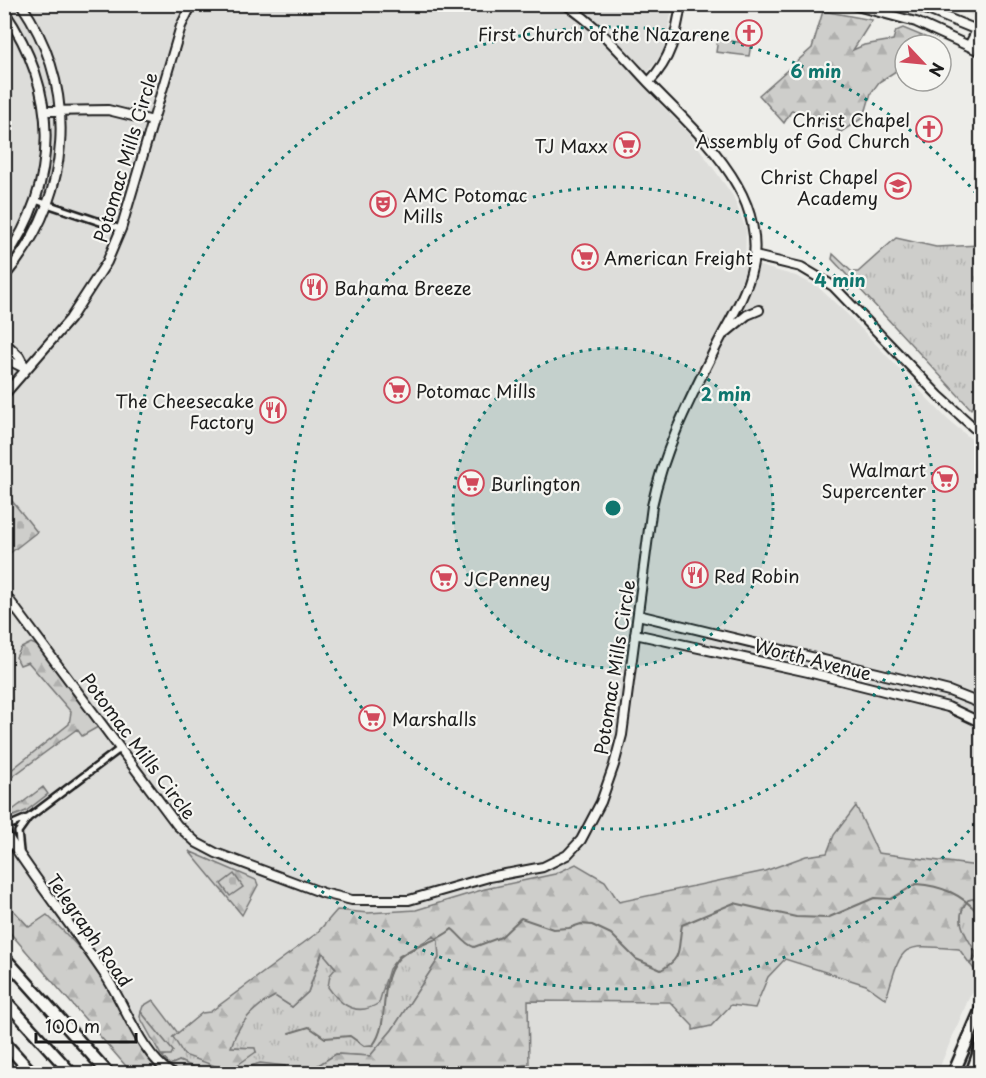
<svg xmlns="http://www.w3.org/2000/svg" width="986" height="1078" viewBox="0 0 986 1078" font-family="'Playpen Sans',sans-serif">
  <style>
    .built { fill: #ddddda }
    .grass { fill: url(#grass-tufts); stroke: #757574; stroke-width: 1.5 }
    .forest { fill: url(#forest-firs); stroke: #757574; stroke-width: 1.5 }
    .cemetery { fill: url(#cemetery-stones); stroke: #757574; stroke-width: 1.5 }
    .park { fill: #cececb; stroke: #757574; stroke-width: 1.5 }
    .lines { fill: none; stroke-linecap: round; stroke-linejoin: round }
    .stream { stroke: #6f6f6d; stroke-width: 2 }
    .street-casing { stroke: #1c1c1c; stroke-width: 10 }
    .secondary-casing { stroke: #1c1c1c; stroke-width: 12 }
    .highway-casing { stroke: #1c1c1c; stroke-width: 15 }
    .street { stroke: #f6f6f2; stroke-width: 5 }
    .secondary { stroke: #f6f6f2; stroke-width: 8 }
    .highway { stroke: #f6f6f2; stroke-width: 10 }
    .ring { fill: none; stroke: #0f766e; stroke-width: 3; stroke-dasharray: 3 6 }
    .labels { text-anchor: middle; dominant-baseline: central; stroke-width: 4.5; stroke-linejoin: round; paint-order: stroke }
    .poi-label { font-size: 18px; fill: #1c1c1c; stroke: #f6f6f2; text-anchor: start }
    .street-label { font-size: 18px; fill: #1c1c1c; stroke: #f6f6f2 }
    .centre { fill: #0f766e; stroke: #f6f6f2; stroke-width: 3 }
    .ring-label { font-size: 18px; text-anchor: middle; font-weight: bold; fill: #0f766e; stroke: #f6f6f2; stroke-width: 4.5; stroke-linejoin: round; paint-order: stroke }
  </style>
  <defs>
    <pattern id="grass-tufts" width="24" height="20" patternUnits="userSpaceOnUse" patternTransform="scale(1.5)"><rect width="24" height="20" fill="#cececb"/><path d="M3 7l-1-3M5 7V3M7 7l1-3M15 17l-1-3M17 17v-4M19 17l1-3" fill="none" stroke="#b0b0ae"/></pattern>
    <pattern id="forest-firs" width="22" height="20" patternUnits="userSpaceOnUse" patternTransform="scale(1.5)"><rect width="22" height="20" fill="#cececb"/><path d="M5 1l3.5 6h-7zM16 11l3.5 6h-7z" fill="#b0b0ae"/></pattern>
    <pattern id="cemetery-stones" width="16" height="16" patternUnits="userSpaceOnUse" patternTransform="scale(1.5)"><rect width="16" height="16" fill="#cececb"/><path d="M2 7V4a2 2 0 0 1 4 0v3zM10 15v-3a2 2 0 0 1 4 0v3z" fill="#b0b0ae"/></pattern>
  </defs>
  <rect width="100%" height="100%" fill="#edede9"/>
  <filter id="ink" filterUnits="userSpaceOnUse"><feTurbulence type="fractalNoise" baseFrequency=".0167" numOctaves="2"/><feDisplacementMap in="SourceGraphic" scale="12" xChannelSelector="R" yChannelSelector="G"/><feConvolveMatrix kernelMatrix="1 2 1 2 8 2 1 2 1" color-interpolation-filters="sRGB"/></filter>
  <g filter="url(#ink)">
    <path class="built" d="M5,5H673L663,52L640,83L689,134L733,196L746,229L745,262L796,276L818,287L847,314L947,419L981,447V869L978,866L878,853L834,835L827,853L806,856L765,871L619,902L605,881L576,864L555,874L485,889L416,910L368,913L337,910L317,933L210,1012L202,1013L131,1072L5,927Z
      M946,5H981V19Z
      M915,945L959,949L981,978V982L969,998L937,1073L696,1074L640,1064L530,1069L528,1001L670,1002L693,1026V1030L711,1026L731,1005L755,1007L768,977L785,959L866,985L885,998L897,961L905,951Z"/>
    <path class="grass" d="M896,238L936,247L981,245V390L976,394L978,401L971,409L832,259L833,254L852,272H858Z
      M981,897V978L970,964L976,958C966,938 952,920 968,900Z
      M434,936L438,940L439,958L392,1030L370,1056L336,1054L317,1066L297,1070V1073C284,1073 279,1065 263,1064C252,1063 238,1072 228,1073C210,1077 194,1068 179,1061L170,1065L161,1055L164,1056L173,1051L141,1012L143,1006L153,1000L178,1033L173,1037L256,1052L254,1048L231,1047C237,1023 254,1006 275,996L292,1007L308,992L323,952L336,969L385,989C391,961 406,945 434,936Z"/>
    <path class="forest" d="M823,11L872,20L853,50L864,45L893,40L896,31L903,28L932,40L933,45H905V65L879,82L871,93L864,117L841,132L792,110L784,123L759,95L812,48Z
      M31,643L38,646L98,727L82,736L77,729L5,782V775L69,724L71,712L28,662L20,665L16,657L21,648Z
      M43,787L48,794L26,811L14,816L10,812Z
      M856,806L878,853L978,866L981,869V897L968,900C952,920 966,934 976,953L970,964L959,949C900,944 903,942 886,999L866,985L785,959L768,977L755,1008L731,1005L711,1026L693,1030V1026L670,1002L528,1001L529,1064L479,1074L297,1073L296,1070L317,1066L336,1054L370,1056L392,1030L439,958L438,941L434,936L399,956L389,969L379,1003C358,1017 341,1006 328,987L330,975L336,968L322,952L308,992L292,1007L275,996C254,1007 238,1023 231,1047L255,1048L256,1052L229,1071L184,1055L173,1037L202,1013L210,1012L317,933L337,910L368,913L416,910L485,889L555,874L576,864L605,881L619,902L765,871L806,856L827,853L834,835Z
      M189,851L256,880L258,885L242,915Z
      M5,901L29,927L47,915C68,935 87,955 103,978C123,1008 134,1051 163,1073H132L5,927Z
      M141,1012L173,1051L171,1055H161L140,1017Z
      M179,1061L208,1073H180L170,1065Z
      M260,1063L285,1066L287,1073H230Z"/>
    <path class="cemetery" d="M8,496L37,532L5,557V499Z
      M234,874L243,887L230,896L221,884Z"/>
    <path class="park" d="M718,39L751,44L749,56L716,52Z"/>
    <g class="lines">
      <path class="stream" d="M289,1033L309,1027L325,1038L350,1036L364,1046L373,1045C389,1024 380,993 391,969C402,945 435,945 452,929C460,935 464,944 474,947L501,937L521,918L553,929L569,928L581,924L592,925L611,934L636,959L661,970C684,957 677,949 682,925L734,903L796,917L827,918L874,898L891,899L916,884C942,886 962,894 979,914
        M6,1072L7,1074"/>
      <g class="street-casing">
        <path id="street" d="M35,200L121,229
          M4,824H13L27,818
          M20,851L18,832L28,818L121,748"/>
      </g>
      <g class="secondary-casing">
        <path id="secondary" d="M849,4L916,22L982,52
          M913,4L982,32
          M4,11C58,90 61,180 4,260
          M969,46L977,30
          M649,82C671,59 676,36 681,4
          M46,111L108,110L153,121
          M755,256L801,267L833,286L939,396L982,435
          M4,277C72,197 80,91 21,4
          M724,334L747,315L759,310
          M4,342L19,356L26,369
          M4,358L26,369
          M4,395L70,319L107,262L121,229L181,26L192,4
          M4,593L177,825L197,843L216,853L323,893L352,900H409L489,877L543,867L567,855L581,840L601,802L614,765L622,735L652,506C664,449 690,399 716,347C729,321 746,296 752,268C759,241 751,209 737,185C716,147 678,113 648,82C622,54 598,26 565,4
          M638,615L898,678L949,691L982,704
          M635,634L808,672L948,707L982,723
          M4,831C36,881 72,926 105,975C126,1006 140,1053 172,1074"/>
      </g>
      <g class="highway-casing">
        <path id="highway" d="M4,957L109,1074
          M4,999L72,1074
          M4,1042L33,1074
          M953,1074L982,1007
          M971,1074L982,1044"/>
      </g>
      <use href="#street" class="street"/>
      <use href="#secondary" class="secondary"/>
      <use href="#highway" class="highway"/>
    </g>
  </g>
  <circle cx="613" cy="508" r="160" fill="#0f766e" fill-opacity=".12"/>
  <g class="ring">
    <circle cx="613" cy="508" r="160"/>
    <circle cx="613" cy="508" r="321"/>
    <path d="M981 817A481 481 0 1 1 981 199"/>
  </g>
  <defs>
    <g id="church-ring" transform="scale(1.35)"><circle r="9.5" fill="#f6f6f2" stroke="#d1495b" stroke-width="1.5"/><path d="M-1.2-6h2.4v3.5h3.3v2.4h-3.3V6h-2.4V-.1h-3.3v-2.4h3.3Z" fill="#d1495b"/></g>
    <g id="supermarket-ring" transform="scale(1.35)"><circle r="9.5" fill="#f6f6f2" stroke="#d1495b" stroke-width="1.5"/><path d="M-6-5.5h2.5l.6 2H6L4.5 2H-2.5L-4.4-4H-6ZM-1.5 3.2a1.3 1.3 0 1 0 .1 0ZM3 3.2a1.3 1.3 0 1 0 .1 0Z" fill="#d1495b"/></g>
    <g id="school-ring" transform="scale(1.35)"><circle r="9.5" fill="#f6f6f2" stroke="#d1495b" stroke-width="1.5"/><path d="M0-5L7-2L0 1L-7-2ZM-4 1L0 2.5L4 1V4Q0 6-4 4Z" fill="#d1495b"/></g>
    <g id="theatre-ring" transform="scale(1.35)"><circle r="9.5" fill="#f6f6f2" stroke="#d1495b" stroke-width="1.5"/><path d="M-5-5.5Q0-4 5-5.5V0Q5 5 0 6Q-5 5-5 0ZM-3.3-2.5H-1v1.5H-3.3ZM1-2.5H3.3v1.5H1ZM-2.8 1Q0 5.5 2.8 1Z" fill="#d1495b"/></g>
    <g id="restaurant-ring" transform="scale(1.35)"><circle r="9.5" fill="#f6f6f2" stroke="#d1495b" stroke-width="1.5"/><path d="M-5-6h1v4h1v-4h1v4h1v-4h1v5L-1.5 .5V6h-2V.5L-5-1ZM5-6V6H3V1.5H1.5Q1.5-4 5-6Z" fill="#d1495b"/></g>
  </defs>
  <g fill-rule="evenodd">
    <use href="#church-ring" x="749" y="33"/>
    <use href="#church-ring" x="929" y="129"/>
    <use href="#supermarket-ring" x="627" y="145"/>
    <use href="#school-ring" x="898" y="186"/>
    <use href="#theatre-ring" x="383" y="204"/>
    <use href="#supermarket-ring" x="585" y="257"/>
    <use href="#restaurant-ring" x="314" y="287"/>
    <use href="#supermarket-ring" x="397" y="390"/>
    <use href="#restaurant-ring" x="273" y="410"/>
    <use href="#supermarket-ring" x="945" y="479"/>
    <use href="#supermarket-ring" x="471" y="483"/>
    <use href="#restaurant-ring" x="695" y="575"/>
    <use href="#supermarket-ring" x="444" y="578"/>
    <use href="#supermarket-ring" x="372" y="718"/>
  </g>
  <g class="labels">
    <g class="poi-label">
      <text x="730" y="33" text-anchor="end">First Church of the Nazarene</text>
      <text x="910" y="119" text-anchor="end">Christ Chapel<tspan x="910" dy="21">Assembly of God Church</tspan></text>
      <text x="608" y="145" text-anchor="end">TJ Maxx</text>
      <text x="878" y="176" text-anchor="end">Christ Chapel<tspan x="878" dy="21">Academy</tspan></text>
      <text x="403" y="194">AMC Potomac<tspan x="403" dy="21">Mills</tspan></text>
      <text x="604" y="257">American Freight</text>
      <text x="334" y="287">Bahama Breeze</text>
      <text x="416" y="390">Potomac Mills</text>
      <text x="254" y="400" text-anchor="end">The Cheesecake<tspan x="254" dy="21">Factory</tspan></text>
      <text x="926" y="469" text-anchor="end">Walmart<tspan x="926" dy="21">Supercenter</tspan></text>
      <text x="490" y="483">Burlington</text>
      <text x="714" y="575">Red Robin</text>
      <text x="464" y="578">JCPenney</text>
      <text x="392" y="718">Marshalls</text>
    </g>
    <g class="street-label">
      <text transform="translate(125 157) rotate(-73)">Potomac Mills Circle</text>
      <text transform="translate(813 659) rotate(14)">Worth Avenue</text>
      <text transform="translate(614 667) rotate(-81)">Potomac Mills Circle</text>
      <text transform="translate(139 746) rotate(53)">Potomac Mills Circle</text>
      <text transform="translate(90 930) rotate(55)">Telegraph Road</text>
    </g>
  </g>
  <circle cx="613" cy="508" r="9" class="centre"/>
  <g class="ring-label">
    <text x="816" y="78">6 min</text>
    <text x="840" y="287">4 min</text>
    <text x="726" y="401">2 min</text>
  </g>
  <rect width="986" height="1078" fill="none" stroke="#f6f6f2" stroke-width="24"/>
  <rect x="12" y="12" width="962" height="1054" fill="none" stroke="#1c1c1c" stroke-width="2" filter="url(#ink)"/>
  <g transform="translate(923 63) rotate(116)"><circle r="28" fill="#f6f6f2" stroke="#9f9f9c" stroke-width="1.5"/>
  <path d="M0-4.5L10 22L0 15L-10 22Z" fill="#d1495b"/>
  <text y="-9" font-size="16" font-weight="bold" text-anchor="middle" fill="#1c1c1c">N</text>
  </g>
  <path d="M36 1033v9h100v-9" fill="none" stroke="#1c1c1c" stroke-width="3"/>
  <text x="45" y="1033" font-size="18" fill="#1c1c1c" stroke="#f6f6f2" stroke-width="4.5" paint-order="stroke">100 m</text>
</svg>
